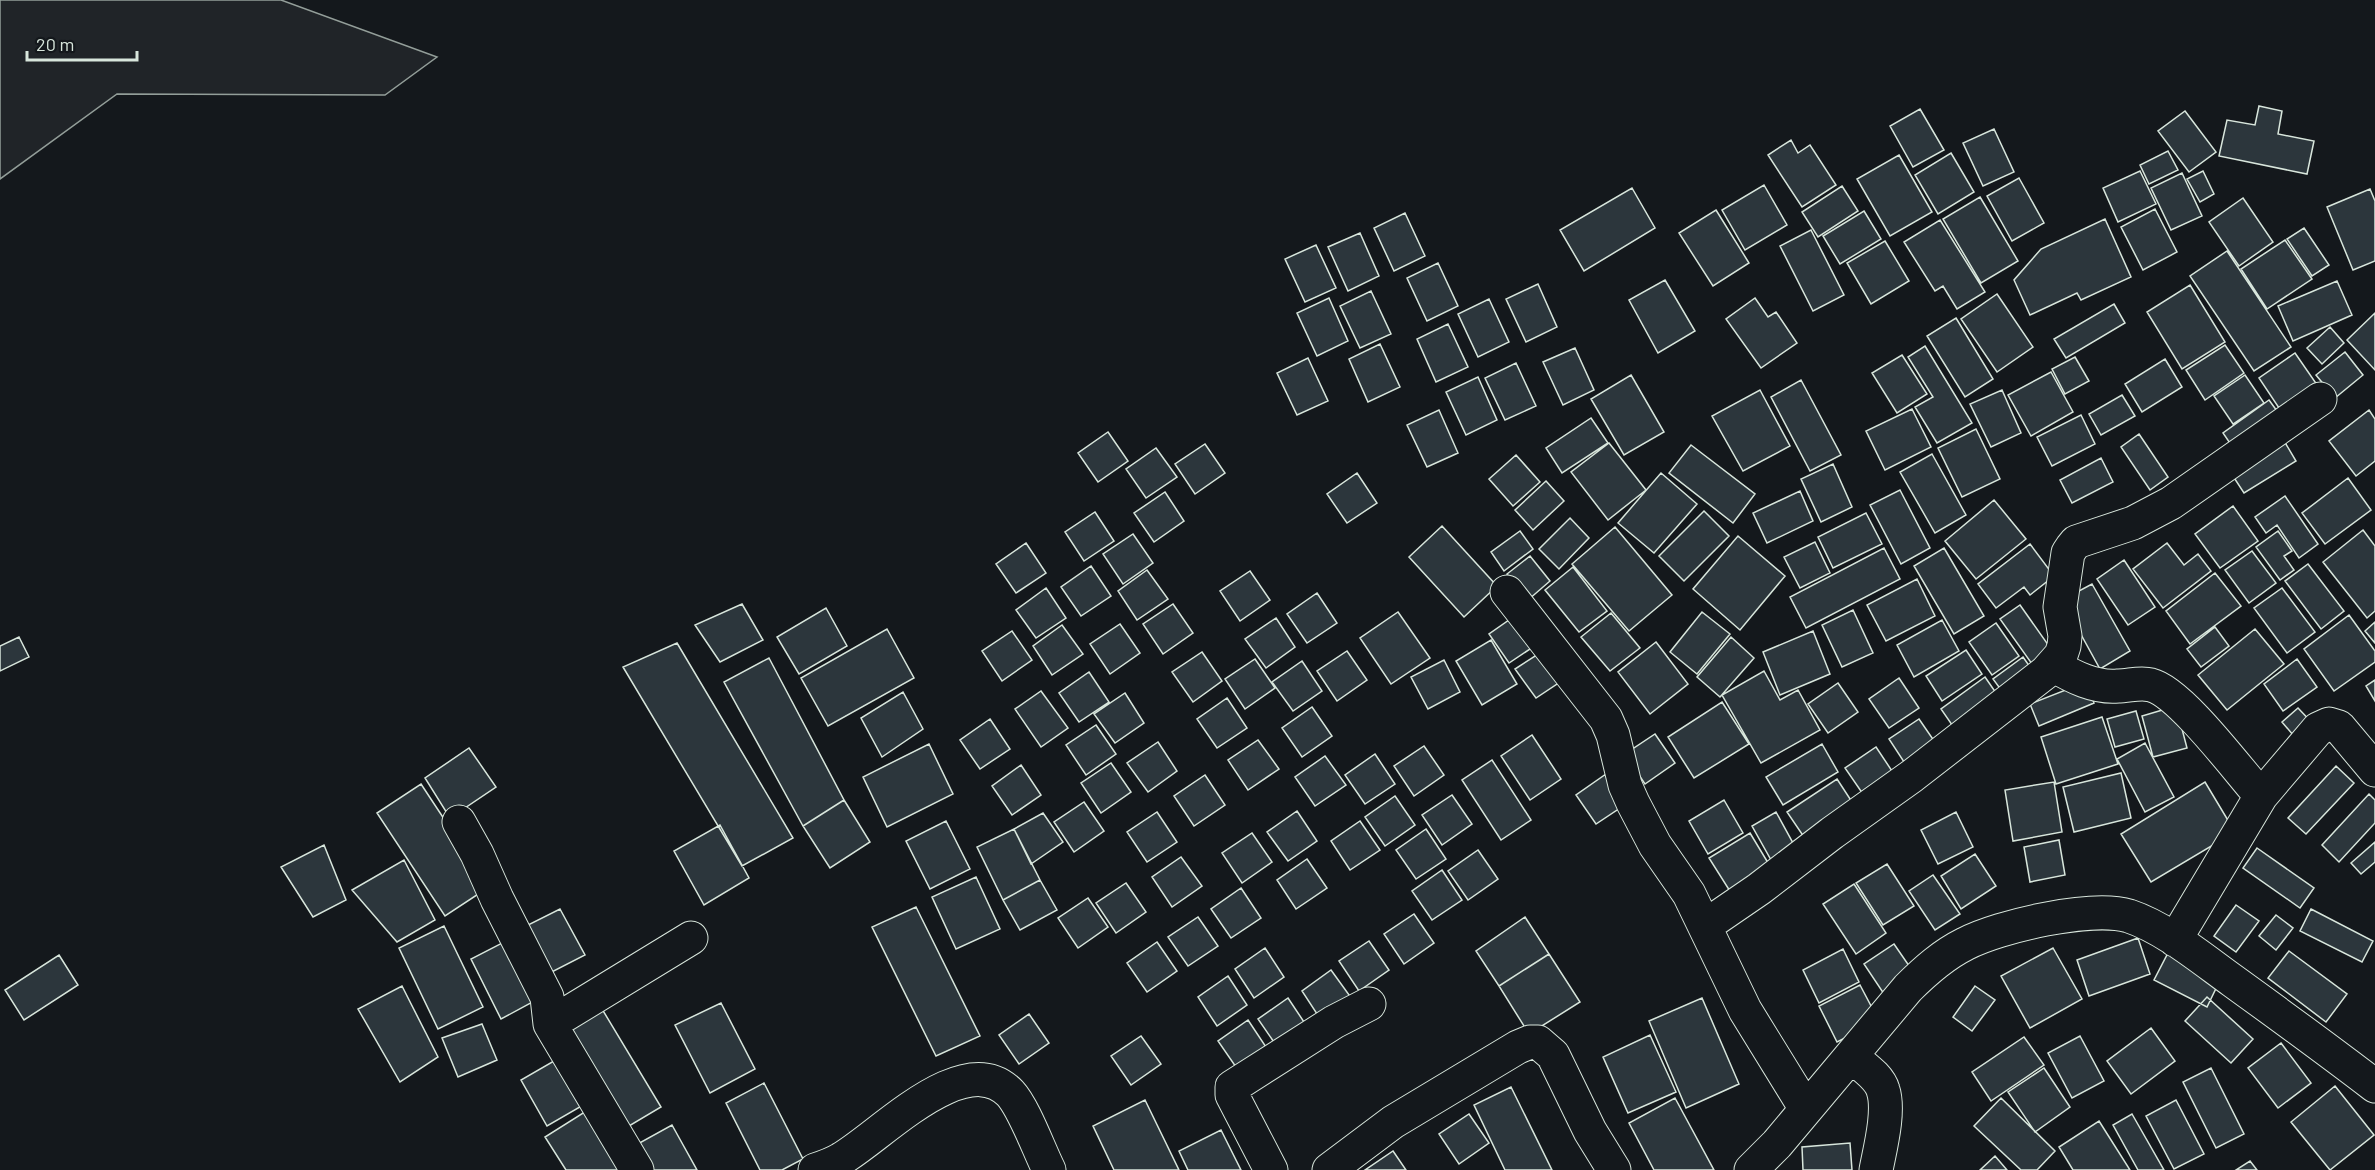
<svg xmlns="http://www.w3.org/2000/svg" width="2375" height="1170" viewBox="0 0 2375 1170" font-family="Barlow,sans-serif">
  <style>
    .green { fill: #202428; stroke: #939e99; stroke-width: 1.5 }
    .building { fill: #2c363c; stroke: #d8e6dc; stroke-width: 1.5 }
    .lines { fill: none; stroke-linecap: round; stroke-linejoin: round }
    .street-casing { stroke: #d8e6dc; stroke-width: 35 }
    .street { stroke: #14181c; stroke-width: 33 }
  </style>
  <rect width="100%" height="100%" fill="#14181c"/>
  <path class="green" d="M0,0H281L437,57L385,95L117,94L0,179Z"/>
  <path class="building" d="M2259,106L2282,111L2278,134L2314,141L2307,174L2219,156L2227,120L2255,125Z
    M1920,109L1944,150L1913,167L1890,126Z
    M2185,111L2216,152L2189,172L2158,131Z
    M1994,129L2014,172L1983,186L1963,143Z
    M1791,140L1798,153L1810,145L1836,185L1802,207L1768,155Z
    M2168,151L2178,170L2149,184L2140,165Z
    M1951,153L1974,192L1938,214L1915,175Z
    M1899,155L1932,212L1890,236L1857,179Z
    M2140,171L2156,204L2118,222L2103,188Z
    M2203,171L2214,194L2200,202L2187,179Z
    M2182,173L2202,216L2171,230L2151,188Z
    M2019,178L2044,223L2012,241L1987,196Z
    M1764,185L1787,225L1745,250L1722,210Z
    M1842,186L1858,211L1818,237L1802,212Z
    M1632,188L1655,228L1584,271L1560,230Z
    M2370,189L2375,201V261L2353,270L2327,207Z
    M1980,197L2018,261L1981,283L1943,219Z
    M2243,198L2273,242L2239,266L2209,222Z
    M2155,209L2177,252L2143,270L2121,227Z
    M1716,210L1749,263L1713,286L1679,233Z
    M1864,211L1881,239L1840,264L1823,236Z
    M1405,213L1425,256L1394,271L1374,228Z
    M2105,219L2131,277L2081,300L2077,293L2030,315L2014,280L2041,249Z
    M1940,220L1985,292L1957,309L1943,286L1935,291L1904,242Z
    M2304,228L2329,265L2312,276L2287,239Z
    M1811,230L1844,295L1813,311L1780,246Z
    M1360,233L1379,276L1348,291L1328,247Z
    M2285,240L2312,279L2267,309L2241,269Z
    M1885,241L1909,281L1871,304L1847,263Z
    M1316,245L1336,288L1305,302L1285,259Z
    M2227,251L2291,347L2254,371L2190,276Z
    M1438,263L1458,306L1427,321L1407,278Z
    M1665,280L1695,331L1658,353L1629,300Z
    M2337,281L2352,315L2293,341L2278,306Z
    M1538,284L1557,327L1526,342L1506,299Z
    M2190,285L2225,342L2182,369L2147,312Z
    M1371,291L1391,334L1360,348L1340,306Z
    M1997,294L2033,347L1997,372L1961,319Z
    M1329,298L1348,341L1317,356L1297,313Z
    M1755,298L1768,317L1776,312L1797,343L1761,368L1726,319Z
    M1489,299L1509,342L1478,357L1458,314Z
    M2114,304L2125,323L2066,358L2054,339Z
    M2375,313V370L2347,340Z
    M1956,318L1993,379L1965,397L1927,336Z
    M1448,324L1468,367L1436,382L1417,339Z
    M2330,327L2344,343L2322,364L2307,348Z
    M1380,344L1400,387L1368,402L1349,359Z
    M2225,345L2244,373L2205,400L2186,370Z
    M1925,346L1972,423L1937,443L1915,407L1933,397L1908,357Z
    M1575,348L1594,390L1563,405L1543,362Z
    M2345,352L2363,375L2335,398L2316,375Z
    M2295,353L2322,392L2285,417L2259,378Z
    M1902,355L1927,394L1897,413L1872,373Z
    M2075,357L2089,381L2065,394L2052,369Z
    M1308,358L1328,401L1297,415L1277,373Z
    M2165,359L2182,387L2142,412L2125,384Z
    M1516,363L1536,406L1505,420L1485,378Z
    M2051,372L2073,412L2031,436L2008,395Z
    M1631,375L1664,432L1624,455L1591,399Z
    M2245,375L2264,403L2233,424L2214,396Z
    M1478,377L1497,420L1466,435L1446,392Z
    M1801,380L1841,455L1810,471L1771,397Z
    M1760,390L1790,446L1743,471L1712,416Z
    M2002,390L2021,433L1991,447L1970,404Z
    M2122,395L2135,416L2101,435L2089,414Z
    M2269,400L2285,422L2238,455L2223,433Z
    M1912,409L1931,447L1885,470L1866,431Z
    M1439,410L1458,453L1427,467L1407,425Z
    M2369,410L2375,419V461L2356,476L2329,441Z
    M2081,415L2095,444L2052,466L2037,437Z
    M1591,418L1608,443L1562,473L1546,448Z
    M1976,429L2000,479L1962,497L1938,448Z
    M1108,432L1128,461L1098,482L1078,453Z
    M2139,434L2168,477L2150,490L2121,447Z
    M2280,434L2296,461L2244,493L2227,467Z
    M1609,443L1646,490L1608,520L1571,472Z
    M1205,444L1225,473L1195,494L1175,464Z
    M1691,445L1755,494L1733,523L1669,473Z
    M1156,448L1177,477L1146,498L1126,469Z
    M1932,454L1966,515L1935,533L1900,472Z
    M1516,455L1540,482L1513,506L1489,479Z
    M2101,458L2113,482L2072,503L2060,480Z
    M1833,464L1852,507L1821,522L1801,479Z
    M1357,473L1377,503L1347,523L1327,494Z
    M1661,473L1697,504L1654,553L1618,523Z
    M2348,478L2371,510L2325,544L2302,513Z
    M1546,481L1564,501L1533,530L1515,510Z
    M1900,490L1930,548L1901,564L1870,505Z
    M1800,491L1813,521L1767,543L1753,513Z
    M1165,492L1184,521L1154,542L1134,513Z
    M2285,496L2318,544L2299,558L2277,525L2266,533L2255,517Z
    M1994,500L2026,539L1976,579L1945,541Z
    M2233,506L2258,541L2220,568L2195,534Z
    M1704,511L1729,536L1684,581L1659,556Z
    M1095,512L1114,541L1084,561L1065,532Z
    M1866,513L1882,544L1833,568L1818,537Z
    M1570,518L1589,538L1559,569L1539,549Z
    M1442,526L1497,586L1464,617L1409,557Z
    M1615,527L1672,595L1629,631L1572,564Z
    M2363,530L2375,546V611L2367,618L2323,562Z
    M1520,531L1533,549L1504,571L1491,552Z
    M2278,531L2292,551L2284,556L2294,570L2280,580L2256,547Z
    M1133,534L1153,563L1123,584L1103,554Z
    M1738,536L1785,576L1740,630L1693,589Z
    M1815,542L1830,573L1800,588L1784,557Z
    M1026,543L1046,573L1016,593L996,564Z
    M2167,543L2184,565L2198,554L2211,571L2163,608L2133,569Z
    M2030,544L2054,576L2030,595L2024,587L1996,608L1978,584Z
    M1884,548L1900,579L1806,628L1790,597Z
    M1944,548L1984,616L1954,634L1914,566Z
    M2252,551L2276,583L2249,603L2225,570Z
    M1530,556L1550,581L1528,600L1507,574Z
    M2124,560L2155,607L2128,625L2097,579Z
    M2308,564L2344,611L2321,629L2285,581Z
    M1091,566L1111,596L1081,616L1061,587Z
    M1573,567L1607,611L1579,632L1545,590Z
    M1147,570L1168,599L1137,620L1118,591Z
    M1250,571L1270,600L1240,621L1220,591Z
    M2215,573L2241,606L2190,644L2166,611Z
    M1917,579L1935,616L1886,641L1867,605Z
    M2092,584L2130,651L2100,669L2062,600Z
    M1046,588L1066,618L1036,638L1016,610Z
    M2282,588L2315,632L2287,653L2254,608Z
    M1317,593L1337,623L1307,643L1287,614Z
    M742,604L763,640L720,662L695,625Z
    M1173,604L1193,633L1163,654L1143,624Z
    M2020,605L2056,656L2037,671L2000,619Z
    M826,608L847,646L799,674L777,637Z
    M1853,610L1873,653L1842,667L1822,625Z
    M1398,612L1430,658L1391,684L1360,638Z
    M1702,612L1730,634L1697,674L1670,652Z
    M1519,613L1539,643L1509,663L1489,634Z
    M1611,613L1640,648L1610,671L1581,637Z
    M2349,615L2375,651V662L2334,691L2304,649Z
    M1276,618L1295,647L1266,668L1245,639Z
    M1942,620L1959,651L1914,677L1897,645Z
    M2375,622V643L2365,631Z
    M1996,623L2019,656L1992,675L1969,642Z
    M1120,624L1140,653L1110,674L1090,644Z
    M1062,625L1083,654L1052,675L1033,646Z
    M2215,627L2229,646L2201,667L2187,649Z
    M887,629L914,678L828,726L801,678Z
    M2255,629L2284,664L2227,710L2198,675Z
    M1012,631L1032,660L1002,681L982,651Z
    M1813,631L1830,674L1780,695L1763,652Z
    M19,637L29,657L0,671V646Z
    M1731,637L1754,658L1720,697L1697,677Z
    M1491,640L1517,684L1482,705L1456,661Z
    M1656,642L1688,684L1650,714L1618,672Z
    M677,643L793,838L742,866L623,667Z
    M1546,649L1566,678L1536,698L1515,669Z
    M1966,650L1982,674L1942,701L1926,676Z
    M1347,651L1367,680L1337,701L1317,671Z
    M1202,652L1222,681L1193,702L1172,672Z
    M2023,657L2037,677L2007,698L1993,679Z
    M769,658L844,800L803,826L724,682Z
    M1255,659L1275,688L1245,709L1225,679Z
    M2297,659L2317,687L2283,711L2264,684Z
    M1444,660L1460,692L1428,709L1411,677Z
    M1302,661L1322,691L1293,711L1272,682Z
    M1764,671L1780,700L1798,690L1820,730L1761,763L1722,695Z
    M1089,672L1109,702L1079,722L1059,693Z
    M1985,677L2003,703L1959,735L1941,709Z
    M1899,678L1919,708L1889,728L1869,699Z
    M2375,680V701L2366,686Z
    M2086,682L2094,703L2039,726L2030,704Z
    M1838,683L1858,712L1828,733L1808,704Z
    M1041,691L1068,728L1041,747L1015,709Z
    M903,692L923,729L882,757L861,718Z
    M1125,693L1144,723L1115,743L1094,714Z
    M1227,698L1247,728L1217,748L1197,719Z
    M1722,702L1749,744L1694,778L1668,737Z
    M2176,706L2187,748L2153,757L2142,716Z
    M1312,707L1332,736L1302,757L1282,728Z
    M2298,708L2316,727L2299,742L2282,722Z
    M2136,711L2144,739L2115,747L2107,719Z
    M2102,717L2118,764L2056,784L2041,737Z
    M990,719L1010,749L980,769L960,740Z
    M1919,719L1939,748L1908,768L1889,739Z
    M1096,725L1116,754L1086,775L1066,745Z
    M1655,734L1675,763L1645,784L1625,754Z
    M1532,735L1561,779L1530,800L1501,756Z
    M1258,740L1279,769L1248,790L1228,760Z
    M1158,742L1177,771L1148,792L1127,763Z
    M2145,743L2174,797L2145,812L2117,759Z
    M929,744L953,794L887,827L863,777Z
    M1822,744L1838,772L1783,805L1766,777Z
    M1424,746L1444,775L1414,796L1394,766Z
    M1876,747L1896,777L1865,797L1845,768Z
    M469,748L496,787L450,818L425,778Z
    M1375,754L1395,784L1365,804L1345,775Z
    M1325,756L1346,785L1315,806L1295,777Z
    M1492,760L1531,820L1501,840L1462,780Z
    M1111,763L1131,792L1101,813L1081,783Z
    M1021,765L1041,795L1012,815L992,786Z
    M2336,766L2354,783L2306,834L2288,818Z
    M2121,773L2131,818L2074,832L2063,787Z
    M1606,774L1626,804L1596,824L1576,795Z
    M1205,775L1225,805L1194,826L1174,796Z
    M1837,779L1856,808L1806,840L1787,812Z
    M2054,782L2062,832L2013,841L2005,790Z
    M2205,782L2235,832L2151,882L2121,834Z
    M421,784L489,887L445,916L377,813Z
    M2369,794L2375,800V823L2339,862L2322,845Z
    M1452,795L1472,824L1442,845L1422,815Z
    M1395,796L1415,825L1385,846L1365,817Z
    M844,800L870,842L830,868L803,826Z
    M1724,800L1743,833L1708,854L1689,821Z
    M1084,802L1104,831L1074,852L1054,822Z
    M1297,811L1317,841L1288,861L1267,832Z
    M1157,812L1177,842L1147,862L1127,832Z
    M1776,812L1799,854L1775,867L1752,826Z
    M1956,812L1973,847L1938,864L1921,830Z
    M1043,813L1063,842L1031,864L1014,829Z
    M946,821L970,869L930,889L906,841Z
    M1360,821L1380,850L1350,870L1331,841Z
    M720,825L749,878L704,905L674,851Z
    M1014,829L1040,880L1003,900L977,847Z
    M1426,829L1446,859L1416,879L1396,850Z
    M1252,833L1272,862L1242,883L1222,853Z
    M1750,833L1773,871L1733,896L1709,858Z
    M2059,840L2065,875L2030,882L2024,847Z
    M2375,842V862L2361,874L2351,863Z
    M324,845L346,900L313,917L281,867Z
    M2257,848L2314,888L2300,908L2243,868Z
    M1478,850L1498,879L1468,900L1448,871Z
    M1975,854L1996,886L1961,909L1941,876Z
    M1181,857L1202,886L1172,907L1152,877Z
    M1307,859L1327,888L1296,909L1277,880Z
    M404,860L435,920L397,942L352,890Z
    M1887,864L1914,906L1883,925L1856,883Z
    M1442,870L1462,900L1432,920L1412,891Z
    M1933,875L1960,914L1935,930L1909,891Z
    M976,877L1000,929L956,949L932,897Z
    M1040,880L1057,910L1020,930L1003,900Z
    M1126,883L1146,912L1116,933L1096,903Z
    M1854,884L1886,933L1856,954L1823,904Z
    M1241,888L1261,918L1231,938L1211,909Z
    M1088,898L1108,927L1078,948L1058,918Z
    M2236,905L2259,921L2236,952L2214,936Z
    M916,907L980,1036L936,1056L872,927Z
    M560,909L585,955L542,977L518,930Z
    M2311,909L2373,941L2362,962L2300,931Z
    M1414,914L1434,943L1404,964L1384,934Z
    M2276,915L2293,928L2276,950L2259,936Z
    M1198,917L1218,946L1188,966L1168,937Z
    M1525,917L1549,954L1499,986L1476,951Z
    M444,926L483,1007L438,1029L399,948Z
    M2138,938L2150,974L2089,996L2077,960Z
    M510,939L540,998L501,1019L471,959Z
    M1369,941L1389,970L1359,991L1339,961Z
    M1157,942L1177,971L1147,992L1127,963Z
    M1894,944L1914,973L1884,994L1864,964Z
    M1265,948L1284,977L1254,998L1235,969Z
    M2053,948L2082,999L2030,1028L2001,976Z
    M1843,949L1859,982L1819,1003L1803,970Z
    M2169,951L2221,978L2207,1007L2154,980Z
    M2289,951L2347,994L2326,1022L2268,978Z
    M1549,954L1580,1002L1529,1034L1499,986Z
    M59,955L78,985L24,1020L5,990Z
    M1331,970L1352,999L1321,1020L1302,991Z
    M1228,976L1247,1005L1217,1026L1198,997Z
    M1860,985L1879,1021L1837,1042L1819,1006Z
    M402,986L438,1057L400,1082L358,1009Z
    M1975,986L1995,1000L1972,1031L1953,1017Z
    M2207,997L2253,1039L2231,1063L2185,1021Z
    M1288,998L1308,1028L1278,1048L1258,1019Z
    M1702,998L1739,1084L1686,1108L1649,1021Z
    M596,999L661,1107L624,1129L559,1022Z
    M721,1003L755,1069L710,1093L675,1025Z
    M1029,1014L1049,1043L1019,1064L999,1035Z
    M1248,1020L1268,1050L1238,1070L1218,1041Z
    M482,1024L497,1060L458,1077L442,1038Z
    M2151,1028L2175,1061L2131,1094L2107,1061Z
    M1650,1035L1676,1092L1628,1113L1603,1057Z
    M1141,1036L1161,1064L1131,1085L1111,1056Z
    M2080,1036L2104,1081L2072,1098L2048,1053Z
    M2024,1037L2044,1065L1991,1101L1972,1072Z
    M2281,1043L2311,1083L2278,1108L2248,1068Z
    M566,1054L592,1100L547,1126L521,1080Z
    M2044,1068L2070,1107L2035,1132L2008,1092Z
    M2211,1068L2244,1134L2216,1148L2183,1082Z
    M764,1083L803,1159L782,1170H760L726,1103Z
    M2335,1086L2374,1135L2330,1170L2291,1122Z
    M1511,1087L1552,1170H1505L1474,1105Z
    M1675,1098L1714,1170H1654L1629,1123Z
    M2001,1098L2055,1151L2037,1170H2021L1974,1126Z
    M1145,1100L1179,1170H1114L1093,1126Z
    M2176,1100L2204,1154L2174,1169L2146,1116Z
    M591,1108L628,1170H566L545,1137Z
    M1469,1114L1489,1143L1459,1164L1439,1134Z
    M2132,1114L2164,1170H2138L2113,1125Z
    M2099,1121L2130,1170H2073L2059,1147Z
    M672,1125L697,1170H648L634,1146Z
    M1221,1130L1241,1170H1188L1179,1151Z
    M1850,1143L1852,1170H1803L1802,1147Z
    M1393,1151L1406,1170H1365Z
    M1995,1156L2007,1170H1980Z
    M2250,1161L2257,1170H2236Z"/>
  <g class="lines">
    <g class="street-casing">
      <path id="street" d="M1507,592L1606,719L1613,735L1625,785L1633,803L1655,845L1689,894L1745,1010L1806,1109
        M2053,665C2073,677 2095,688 2118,686C2129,686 2140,682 2151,685C2180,692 2238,770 2261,796
        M459,822L477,854L497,899L547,997L550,1024L637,1170
        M1705,926L1759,889L1832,833L1912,776L2046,672L2061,655L2064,646L2065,636L2060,607L2068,553L2072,547L2076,542L2133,523L2171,503L2320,399
        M2175,940L2261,796L2318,729L2329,724L2339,727L2375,770
        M550,1024L691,938
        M1851,1056C1862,1066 1879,1076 1883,1090C1890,1111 1880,1149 1876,1170
        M815,1170C824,1167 833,1164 841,1159C881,1136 964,1046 1010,1093C1024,1108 1039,1150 1049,1170
        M1271,1170L1232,1095V1087L1334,1022L1369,1004
        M1329,1170L1393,1122L1518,1047L1530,1042H1538L1553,1055L1590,1131L1614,1170
        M1751,1170L1777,1144L1908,988C1926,970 1943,955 1965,944C1999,926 2092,905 2129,916C2165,928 2201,958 2233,981C2280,1015 2328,1050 2375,1086"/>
    </g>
    <use href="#street" class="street"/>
  </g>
  <path d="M27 51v9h110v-9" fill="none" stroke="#d8e6dc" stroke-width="3"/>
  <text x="36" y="51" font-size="18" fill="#d8e6dc" stroke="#14181c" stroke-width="4.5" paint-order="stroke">20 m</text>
</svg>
